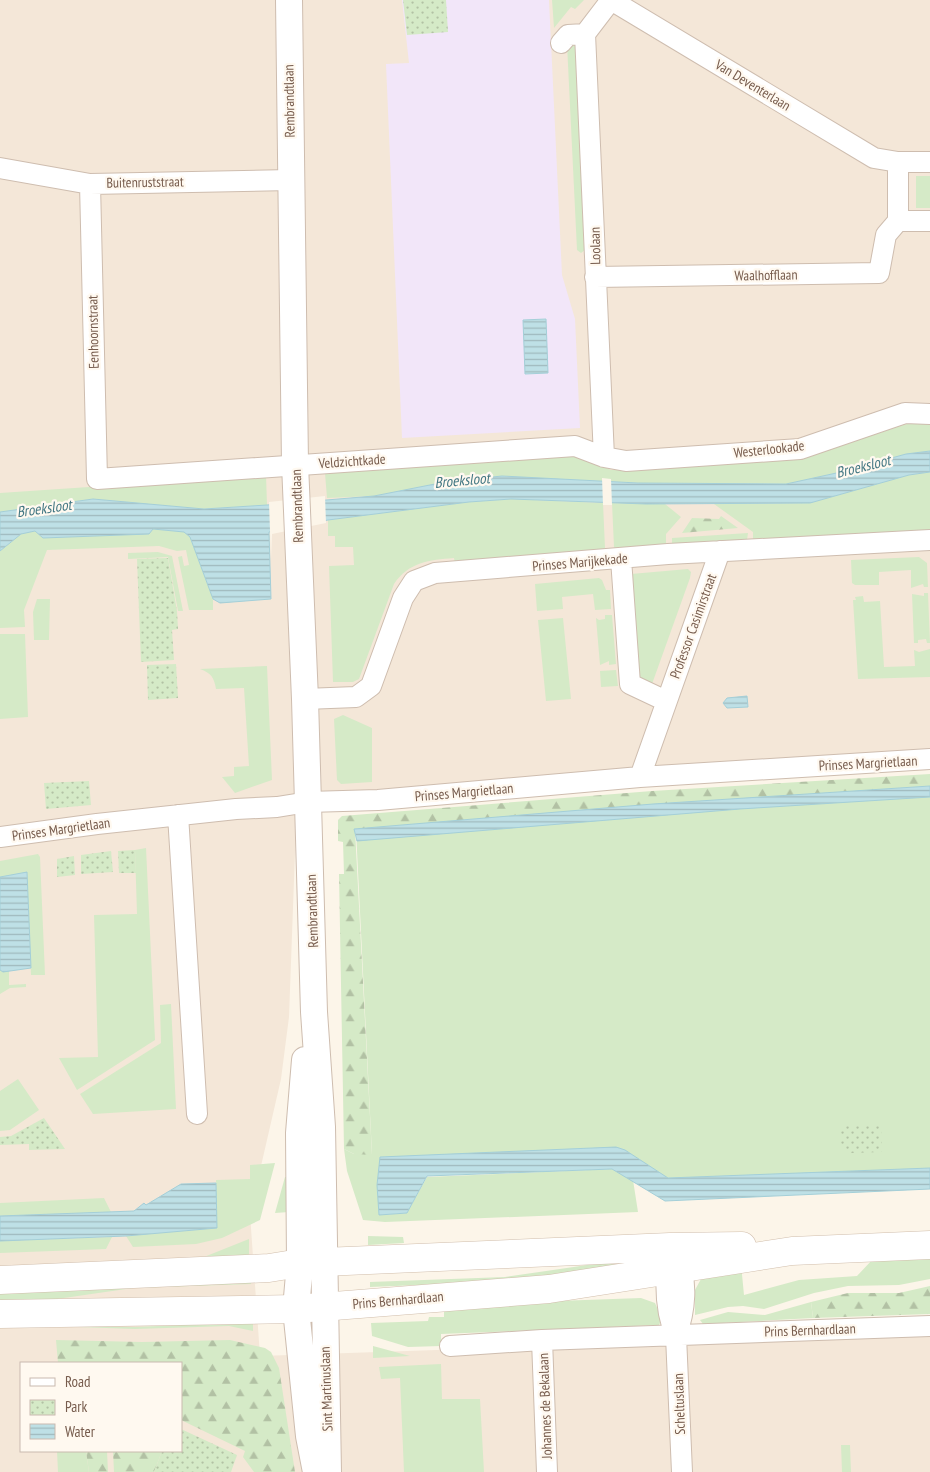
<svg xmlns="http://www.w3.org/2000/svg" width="930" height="1472" viewBox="0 0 930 1472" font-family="'PT Sans Narrow',sans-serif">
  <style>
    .residential { fill: #f4e7d8; fill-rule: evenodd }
    .education { fill: #f2e6f9 }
    .grass { fill: #d5eac7 }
    .forest { fill: url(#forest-firs) }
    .park { fill: url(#park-dots) }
    .water { fill: url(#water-rules); stroke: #a4cfd8 }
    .pier { fill: #fcf5e9 }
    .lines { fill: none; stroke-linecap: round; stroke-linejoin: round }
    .minor-casing { stroke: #cebdaf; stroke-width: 22 }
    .tertiary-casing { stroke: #cebdaf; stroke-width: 28 }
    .secondary-casing { stroke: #d1beac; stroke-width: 29 }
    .minor { stroke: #fff; stroke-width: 20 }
    .tertiary { stroke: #fff; stroke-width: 26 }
    .secondary { stroke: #fff; stroke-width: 28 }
    .labels { text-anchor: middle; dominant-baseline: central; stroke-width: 4.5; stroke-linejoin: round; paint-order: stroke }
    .street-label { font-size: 14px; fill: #775c4d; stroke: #fff9f0 }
    .water-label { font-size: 15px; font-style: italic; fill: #437783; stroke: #fff9f0 }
  </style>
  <defs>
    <pattern id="forest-firs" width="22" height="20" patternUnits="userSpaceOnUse" patternTransform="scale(1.25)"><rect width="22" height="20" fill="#d5eac7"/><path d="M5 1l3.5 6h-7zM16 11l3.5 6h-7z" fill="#b2c1a4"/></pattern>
    <pattern id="park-dots" width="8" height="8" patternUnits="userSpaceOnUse" patternTransform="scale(1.25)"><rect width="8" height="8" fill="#d5eac7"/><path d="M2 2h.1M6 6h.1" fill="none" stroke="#b2c1a4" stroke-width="1.8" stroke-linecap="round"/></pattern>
    <pattern id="water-rules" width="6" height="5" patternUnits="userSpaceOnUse" patternTransform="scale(1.25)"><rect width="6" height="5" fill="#bee0e6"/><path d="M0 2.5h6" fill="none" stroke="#9fb9bd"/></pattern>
  </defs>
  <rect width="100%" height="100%" fill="#fcf5e9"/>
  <path class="residential" d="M0,0H930V770L297,798L289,1017L281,1079L250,1214L260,1356L707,1341L930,1329V1472H0ZM21,1363H181V1451H21Z"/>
  <path class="education" d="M402,0H549L562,275L575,319L580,428L402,438L386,64L409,63Z"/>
  <path class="grass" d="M552,0H584L575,9L571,7L554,28Z
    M567,44H576L584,247L585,250L581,253L577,250Z
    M916,176H930V208H916Z
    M910,423L930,424V451L906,454L841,472L786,484L638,483L502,476L445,482L374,496L327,498L325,473L575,455L611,470L802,458Z
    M930,472V532L753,540V532L714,504L810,503L909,475Z
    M266,475L267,505L203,509L93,499L0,512V493Z
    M511,499L603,503L605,548L603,551L455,564L454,558C429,560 409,562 394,584L359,679L353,682H333L329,566L354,565L353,547H335V536H328V520L469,502Z
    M612,503L665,504L681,517L666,534V546L616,550L614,547Z
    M153,529L184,532L190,537L213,599V610H189L178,557L182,556L184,566L189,565L186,550L177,551L159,546L47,550L24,610L25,627L0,628V551L21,534L35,531L43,538L149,534Z
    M748,533L747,540L672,545V538Z
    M158,552L172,556L183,611H178L168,557L128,559V553Z
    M919,557L927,563L928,587H924L923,584L911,588V570L879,572V585H855L852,583L851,560Z
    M688,569L691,572L690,578L652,684L642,681L639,675L631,574Z
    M599,578L602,580L606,590H610L611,609L595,610L593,594L562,597L563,609L537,611L535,584Z
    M924,593H928L930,643H927L926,639L918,640V643H914L912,594L924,596Z
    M863,596L864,602L880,601L884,667L915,666L914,650L919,652L930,649V677L858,679L853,600H856L855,597Z
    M37,599H50L49,640H34L33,612Z
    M605,615H612L616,664L609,665V661L600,665L596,618L599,620L605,619Z
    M563,618L571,699L546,701L538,620Z
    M0,634H25L28,717L0,719Z
    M267,666L272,780L235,793L222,777L234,776V767L249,766L244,688L216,689C214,677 211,673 200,669Z
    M616,670L618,686L601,687L600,671Z
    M343,715L372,728V782L341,784L337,780L334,719Z
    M930,790V1180L664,1190L611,1159L379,1169V1215L407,1213L427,1177L612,1169L633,1180L638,1212L385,1222L363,1220L347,1171L344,1149L354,1154H372L356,831Z
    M146,848L155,1040L77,1090L59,1058L98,1057L94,915L137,914L135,850Z
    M38,854L40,857L45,975H31L27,873L0,877V861Z
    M3,969V972L9,971V985L26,984V987L10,988L0,994V970Z
    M171,1004L176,1109L93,1114L80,1094L161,1043L160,1005Z
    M18,1079L39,1110L10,1130L0,1131V1091Z
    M275,1163L260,1220L222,1238L196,1244L133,1247L126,1236L216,1228V1180L250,1179V1165Z
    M285,1177H288L289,1212L275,1213Z
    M104,1198L111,1212L0,1216V1203Z
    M368,1236L403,1237L404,1243L368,1245Z
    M112,1237L106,1249L0,1253V1241Z
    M249,1239V1258L131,1261L204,1257Z
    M649,1256L590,1278L370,1287V1282L505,1277Z
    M930,1256V1279L899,1285L848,1286L814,1293L764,1309L743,1306L728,1307L695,1315V1290L701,1279L741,1264L744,1295L799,1280L857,1276L873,1259Z
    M251,1278V1284L133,1288L50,1300L0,1303V1289Z
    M641,1298L655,1303L662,1319L659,1325L441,1334V1346L408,1347L372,1336L371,1323L428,1321L429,1317H444V1311L477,1304Z
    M811,1302L813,1318L703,1324L700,1320L728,1312L765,1315Z
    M253,1322V1331L229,1326L135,1329L49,1326L135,1327Z
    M373,1346L410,1356L373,1358Z
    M441,1364L442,1399H480L484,1472H404L400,1378L381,1379L379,1367Z
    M841,1445H850L851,1472H842Z
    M57,1451H86L89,1472H58Z"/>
  <path class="forest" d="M721,516L738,528L682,533L692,518L719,519Z
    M930,774V786L355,829L372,1155L354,1154L344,1149L339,874H344L343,842L338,841V820L342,816L652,791Z
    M930,1286V1314L813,1318L811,1302L848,1293H899Z
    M56,1340L142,1342L230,1340L265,1348L271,1352L279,1368L295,1472H254L243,1457L245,1451L181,1420V1363H58Z
    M86,1451H107L108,1472H89Z
    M113,1451H162L154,1472H114Z"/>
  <path class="park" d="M403,0H446L448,32L407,35Z
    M168,558L177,611L178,629L172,630L174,660L141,662L137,559Z
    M176,664L178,698L148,700L147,665Z
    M89,781L91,805L46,809L44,783Z
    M135,850L136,873H119L118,851Z
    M111,851L113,872L81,874V855Z
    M74,856L75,875L57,877V859Z
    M44,1118L65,1149L29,1150V1144L0,1145V1137L11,1136Z
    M839,1124H881L882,1152L851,1153L840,1145Z
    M181,1429L237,1455L231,1472H154L162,1451H181Z"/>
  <path class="water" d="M546,319L548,373L525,374L523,320Z
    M930,451V472L909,475L810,503L646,504L511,499L469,502L328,520L269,532L271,599L220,603L213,599L190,537L184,532L153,529L149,534L43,538L35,531L21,534L0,551V512L93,499L204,509L267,505L374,496L445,482L502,476L638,483L786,484L841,472L906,454Z
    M747,696L748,707L727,708L723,703L727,698Z
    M930,786V797L740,809L357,841L354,829L653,804Z
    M27,872L31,968L3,972L0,970V877Z
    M616,1147L625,1150L668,1178L930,1168V1189L665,1201L612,1169L427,1176L407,1213L379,1215L377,1185L380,1157Z
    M216,1183L217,1228L126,1236L0,1241V1216L134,1211L144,1203L146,1205L181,1184Z"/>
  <path class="pier" d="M602,478L611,479L612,505H603Z
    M325,496L326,523L272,534L271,559L269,502Z"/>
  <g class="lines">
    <g class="minor-casing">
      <path id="minor" d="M611,0L874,158L898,162H930
        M585,34L604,457
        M561,43L568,35L585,34L611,0
        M0,168L90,184L291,180
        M90,184L97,479L575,446L604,457L626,461L800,449L905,413L930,414
        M898,221V162
        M898,221H930
        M595,277L879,273L886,235L898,221
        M621,559L630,684L666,701
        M305,699L356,697L371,686L403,598L414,581L435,573L668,554L930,540
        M640,777L720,551
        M178,815L197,1114
        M0,837L97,824L236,809L277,807L308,802L378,800L640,777L930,759
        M668,1257C665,1283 665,1312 676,1336
        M676,1257C689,1279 685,1312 676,1336L682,1472
        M542,1340L547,1472
        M450,1346L542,1340L930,1326"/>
    </g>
    <g class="tertiary-casing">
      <path id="tertiary" d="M289,0L295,464L305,699L314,1012L322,1127L328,1472
        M305,1060L299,1133L300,1263L296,1309L309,1436L316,1472"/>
    </g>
    <g class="secondary-casing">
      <path id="secondary" d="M0,1280L269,1268L300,1263L670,1247L742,1246
        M0,1314L296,1309L549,1289L792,1251L930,1245"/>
    </g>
    <use href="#minor" class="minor"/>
    <use href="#tertiary" class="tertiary"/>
    <use href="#secondary" class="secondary"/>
  </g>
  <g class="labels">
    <g class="street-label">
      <text transform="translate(753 85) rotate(31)">Van Deventerlaan</text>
      <text transform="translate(289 101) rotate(-91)">Rembrandtlaan</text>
      <text transform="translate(145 182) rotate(-1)">Buitenruststraat</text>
      <text transform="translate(595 246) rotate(-91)">Loolaan</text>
      <text transform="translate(766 275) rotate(-1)">Waalhofflaan</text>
      <text transform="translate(93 332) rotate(-91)">Eenhoornstraat</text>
      <text transform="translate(769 449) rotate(-6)">Westerlookade</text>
      <text transform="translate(352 461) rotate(-4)">Veldzichtkade</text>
      <text transform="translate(297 506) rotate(-92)">Rembrandtlaan</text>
      <text transform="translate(580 562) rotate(-5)">Prinses Marijkekade</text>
      <text transform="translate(693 626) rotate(-70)">Professor Casimirstraat</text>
      <text transform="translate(868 763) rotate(-3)">Prinses Margrietlaan</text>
      <text transform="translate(464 792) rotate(-5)">Prinses Margrietlaan</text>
      <text transform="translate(61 829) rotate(-8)">Prinses Margrietlaan</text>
      <text transform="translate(312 911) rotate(-92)">Rembrandtlaan</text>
      <text transform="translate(398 1300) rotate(-5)">Prins Bernhardlaan</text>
      <text transform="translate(810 1330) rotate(-2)">Prins Bernhardlaan</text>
      <text transform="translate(326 1389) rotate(-92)">Sint Martinuslaan</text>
      <text transform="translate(679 1404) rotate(-92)">Scheltuslaan</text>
      <text transform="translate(545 1406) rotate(-92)">Johannes de Bekalaan</text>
    </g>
    <g class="water-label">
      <text transform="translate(863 466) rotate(-14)">Broeksloot</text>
      <text transform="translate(462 480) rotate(-5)">Broeksloot</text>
      <text transform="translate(44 508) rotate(-8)">Broeksloot</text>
    </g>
  </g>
  <rect x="20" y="1362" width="162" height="90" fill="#fff9f0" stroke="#c9baaf"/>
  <rect x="30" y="1378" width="25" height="8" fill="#ffffff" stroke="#c9baaf"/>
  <text x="65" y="1387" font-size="15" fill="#775c4d">Road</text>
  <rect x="30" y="1400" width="25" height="15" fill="url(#park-dots)" stroke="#c9baaf"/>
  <text x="65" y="1412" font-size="15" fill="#775c4d">Park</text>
  <rect x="30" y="1424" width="25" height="15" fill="url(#water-rules)" stroke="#c9baaf"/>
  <text x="65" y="1437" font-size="15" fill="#775c4d">Water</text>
</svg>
